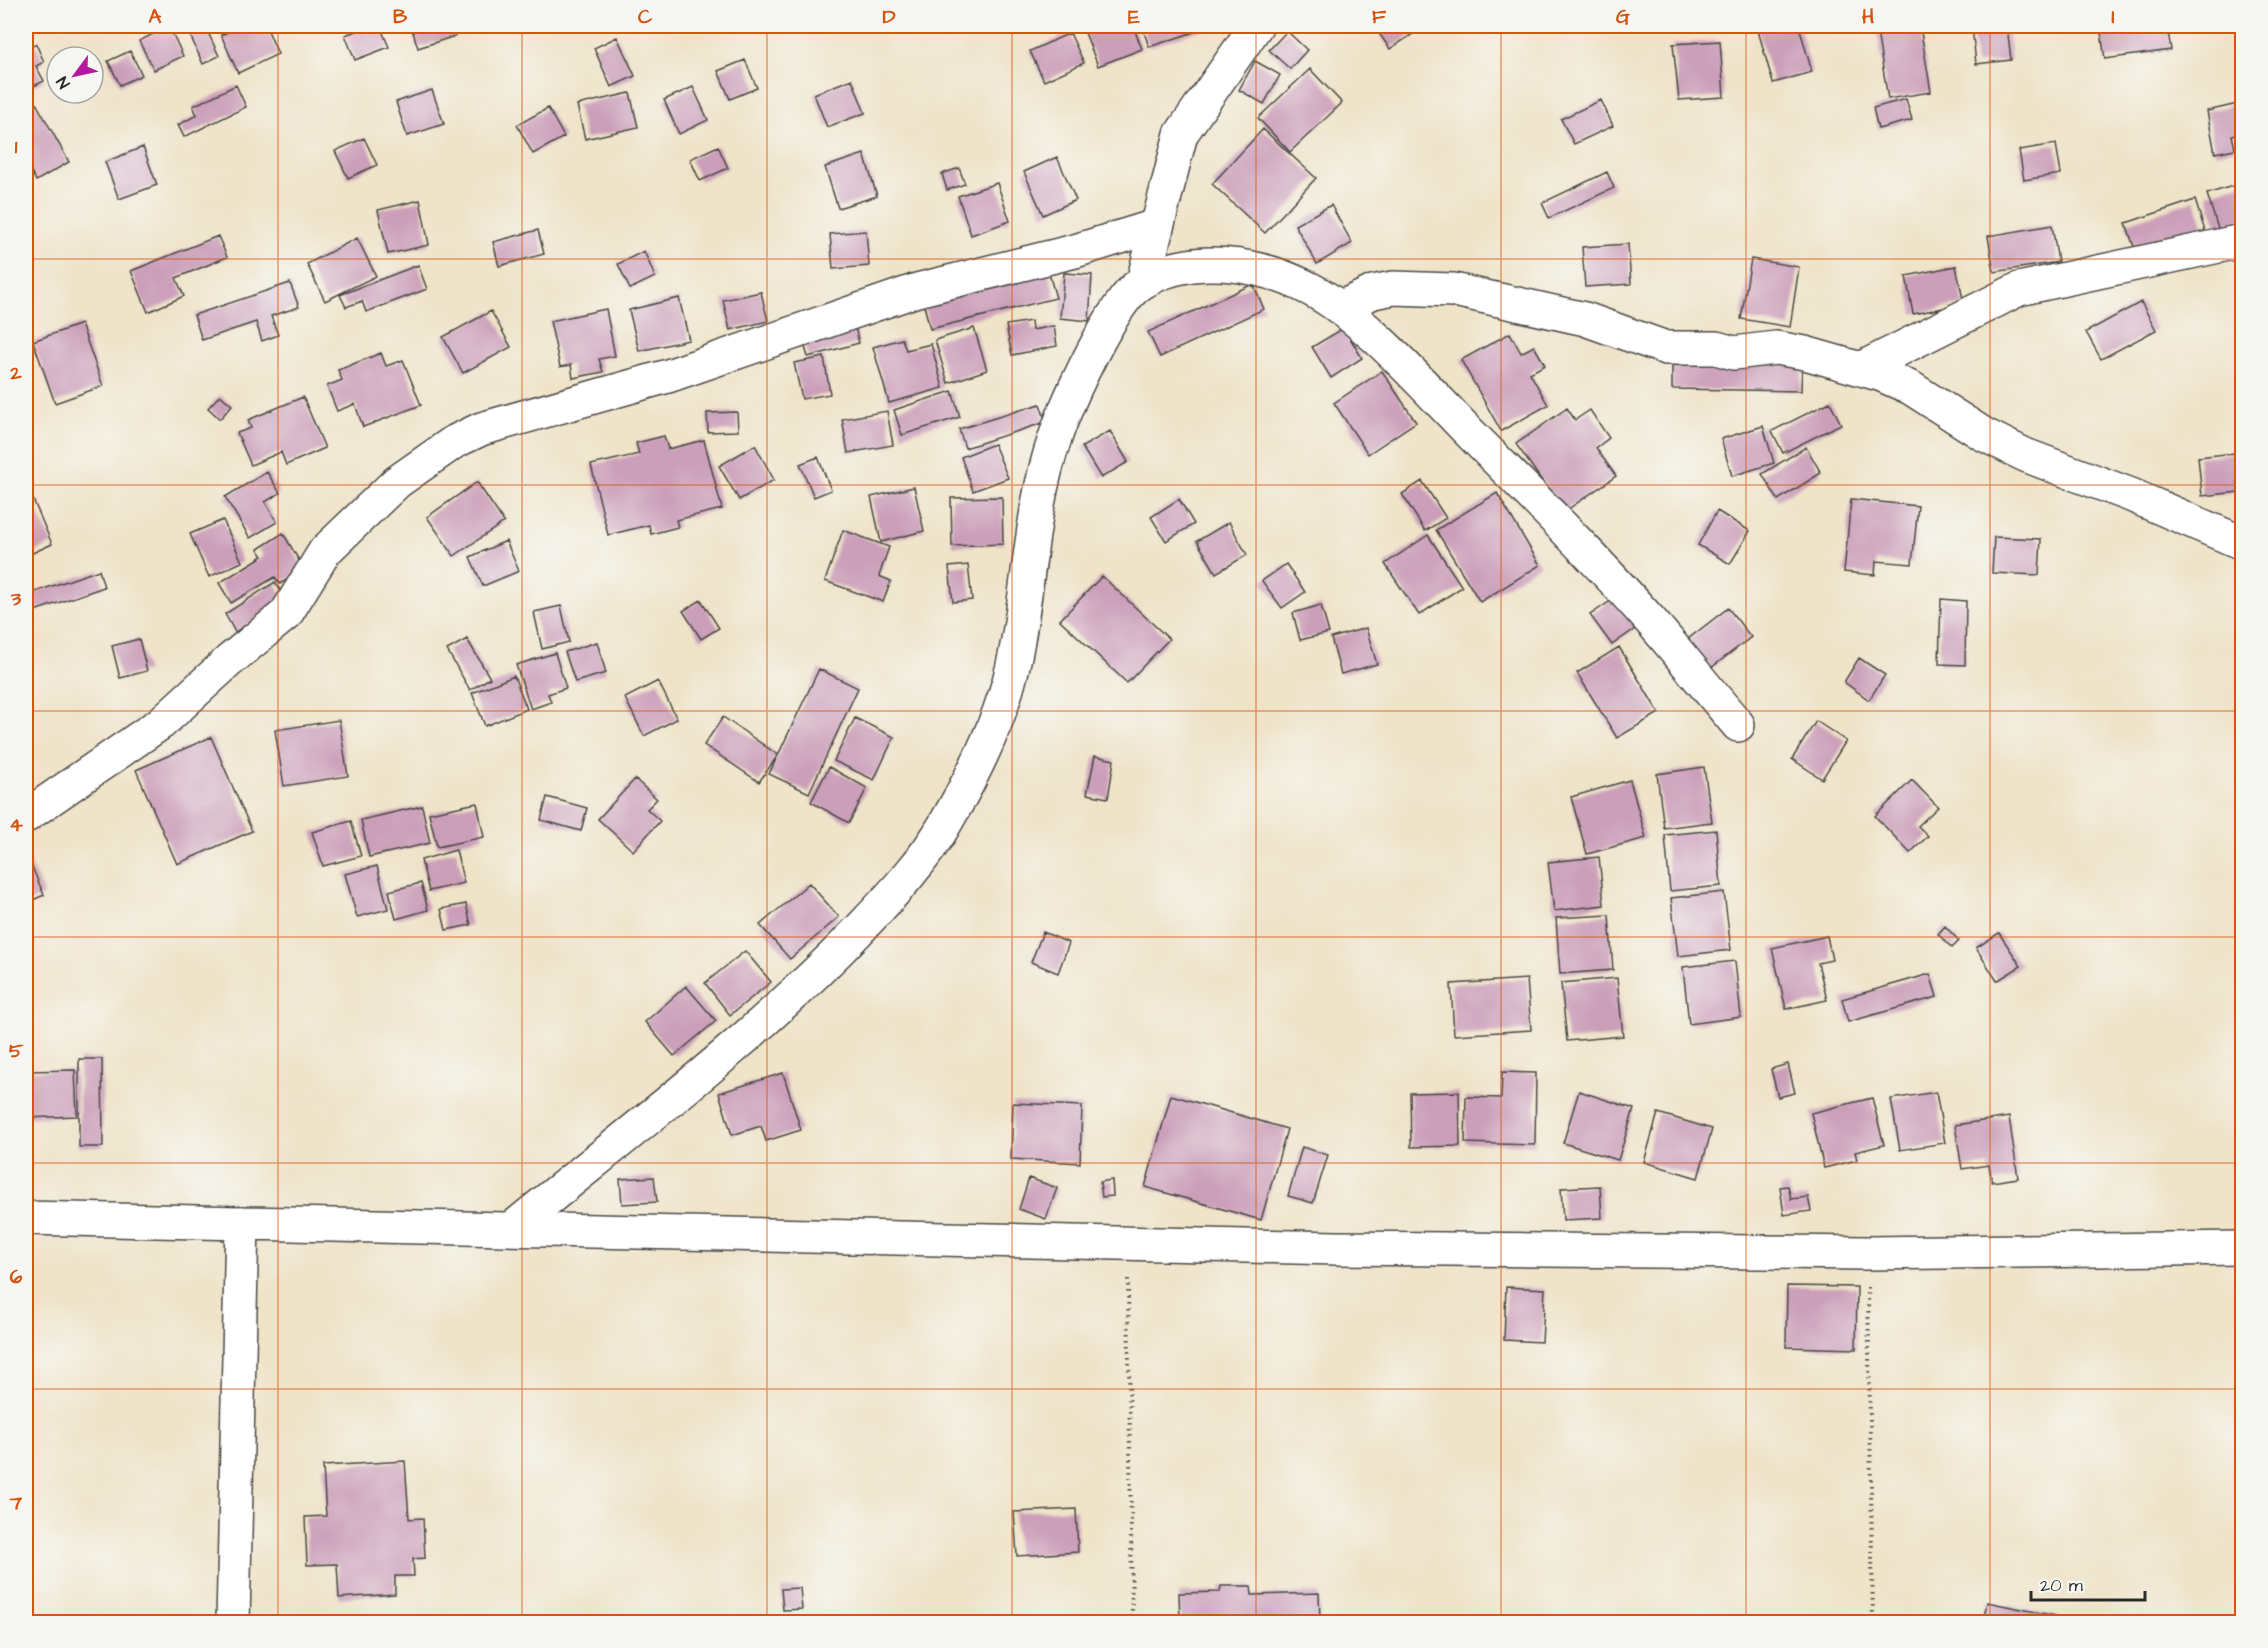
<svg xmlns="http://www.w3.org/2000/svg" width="2268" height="1648" viewBox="0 0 2268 1648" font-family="'Architects Daughter',sans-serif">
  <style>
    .building { fill: #cb9eb9 }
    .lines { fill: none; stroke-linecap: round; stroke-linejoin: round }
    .street-casing { stroke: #484743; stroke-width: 36 }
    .path { stroke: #484743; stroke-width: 4; stroke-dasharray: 1.5 4.5; stroke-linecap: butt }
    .street { stroke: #fff; stroke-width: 33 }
    .grid { fill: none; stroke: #d5540f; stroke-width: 1.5; stroke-opacity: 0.55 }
    .neatline { fill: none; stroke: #d5540f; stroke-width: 2 }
    .grid-label { font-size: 20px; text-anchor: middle; font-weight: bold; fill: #d5540f }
  </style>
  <rect width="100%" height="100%" fill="#f6f6f2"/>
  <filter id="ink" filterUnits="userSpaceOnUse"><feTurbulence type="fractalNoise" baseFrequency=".0167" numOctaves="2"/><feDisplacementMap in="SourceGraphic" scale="12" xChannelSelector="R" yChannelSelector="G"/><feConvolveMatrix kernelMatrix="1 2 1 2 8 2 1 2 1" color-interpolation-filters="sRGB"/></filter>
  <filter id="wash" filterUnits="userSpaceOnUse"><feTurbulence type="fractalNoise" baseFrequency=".008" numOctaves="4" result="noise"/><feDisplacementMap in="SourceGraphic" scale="24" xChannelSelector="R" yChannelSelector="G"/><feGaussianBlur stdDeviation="1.35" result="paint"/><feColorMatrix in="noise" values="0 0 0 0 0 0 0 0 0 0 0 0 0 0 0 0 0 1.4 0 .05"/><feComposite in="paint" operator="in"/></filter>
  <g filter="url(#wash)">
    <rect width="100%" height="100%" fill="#efe3c8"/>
    <g id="blocks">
      <path class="building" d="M169,26L183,56L154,70L139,41Z
        M186,26H205L219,56L203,64Z
        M241,26H266L278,54L238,73L221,35Z
        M371,26H380L389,47L355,60L345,35Z
        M411,26H452L455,36L418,48Z
        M1097,26H1133L1142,49L1098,66L1084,30Z
        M1142,26H1202L1203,29L1149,47Z
        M1374,26H1425L1390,49Z
        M1762,26H1799L1812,72L1773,83L1757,27Z
        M1876,26H1920L1931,92L1888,99Z
        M1972,26H2007L2011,60L1976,64Z
        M2100,26H2167L2171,50L2105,59Z
        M1287,31L1307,50L1290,69L1269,50Z
        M1070,33L1084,63L1044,81L1030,51Z
        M617,37L635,76L611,87L594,48Z
        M26,38L30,47L36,44L44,62L36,66L44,81L26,90Z
        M1720,41L1724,97L1679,100L1673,44Z
        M130,51L142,75L120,85L108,61Z
        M745,60L757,88L730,99L718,71Z
        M1255,61L1280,75L1264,104L1239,90Z
        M1310,69L1342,103L1290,152L1258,118Z
        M852,79L865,113L827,127L814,94Z
        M236,85L246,107L184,137L178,125L197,115L193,106Z
        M693,87L708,120L679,134L664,100Z
        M432,90L444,124L407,136L396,102Z
        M630,93L638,127L585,139L577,105Z
        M1906,99L1912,120L1878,129L1873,108Z
        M1601,100L1613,126L1574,144L1561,119Z
        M36,103L69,162L36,181L26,161V109Z
        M2242,103V133L2232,135L2235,149L2215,153L2207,111Z
        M548,108L564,137L533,154L517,125Z
        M1263,129L1316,178L1265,233L1212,184Z
        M364,138L377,165L348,178L335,151Z
        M2056,144L2061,174L2024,180L2019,150Z
        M718,146L728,168L700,181L690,159Z
        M143,147L157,185L119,199L105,162Z
        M864,154L877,196L838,208L825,167Z
        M1057,157L1076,200L1043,215L1024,172Z
        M959,168L965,184L947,190L942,174Z
        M1607,172L1614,188L1549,218L1542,203Z
        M997,183L1010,221L971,235L958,196Z
        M2242,183V218L2239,219L2242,230L2221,238L2207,194Z
        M420,200L429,245L388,254L378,210Z
        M2195,200L2205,231L2136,253L2126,223Z
        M1331,205L1352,243L1317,264L1295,225Z
        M2052,225L2058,262L1994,272L1988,236Z
        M538,230L544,254L499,266L493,242Z
        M866,231L869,266L833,269L830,234Z
        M218,236L227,257L176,278L184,296L148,312L131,271Z
        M357,238L376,276L325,301L307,264Z
        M1628,244L1631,284L1585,287L1582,247Z
        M644,251L655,277L630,289L618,264Z
        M1751,259L1799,267L1790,327L1741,319Z
        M418,265L427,289L366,312L362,301L346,307L340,295Z
        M1956,266L1964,304L1913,314L1906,276Z
        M1048,270L1056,298L930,329L923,301Z
        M1064,273L1092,275L1089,321L1060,318Z
        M290,283L299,307L271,316L278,335L262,341L256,322L202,340L194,315Z
        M1253,284L1264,309L1160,357L1148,332Z
        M761,292L768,321L730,330L723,300Z
        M679,298L689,340L639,351L629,310Z
        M2141,302L2156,330L2101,359L2086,332Z
        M606,309L615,356L599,359L603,372L573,378L571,365L560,367L550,321Z
        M491,311L511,347L463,373L443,337Z
        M1031,321L1032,330L1054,326L1057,346L1012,355L1006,325Z
        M854,323L859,343L808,357L802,337Z
        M81,324L103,386L55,403L33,341Z
        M974,328L987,370L948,383L935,340Z
        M1344,328L1362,358L1331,378L1312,347Z
        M1510,333L1521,353L1534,346L1545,365L1530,373L1548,405L1501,431L1461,360Z
        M902,339L906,350L931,344L943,388L889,403L873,347Z
        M381,353L386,366L403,360L421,405L363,427L355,404L337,411L327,386L342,380L338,370Z
        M824,357L830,394L802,399L794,363Z
        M1672,361L1802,363L1801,391L1672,389Z
        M1382,371L1416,422L1368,454L1334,403Z
        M952,391L960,417L902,435L894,410Z
        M220,395L232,405L220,419L208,408Z
        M303,397L325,448L286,465L281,452L251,465L237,433L251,428L248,420Z
        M1830,402L1841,424L1783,453L1772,431Z
        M1040,404L1046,422L965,448L959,429Z
        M1567,408L1575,420L1590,410L1609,438L1596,448L1616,476L1564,512L1516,444Z
        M887,411L893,445L848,453L842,419Z
        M737,412L738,431L708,432L707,413Z
        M1763,426L1774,463L1732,476L1721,439Z
        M1110,431L1128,462L1101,478L1082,447Z
        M664,436L668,449L704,440L722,509L676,520L678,527L651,534L649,525L608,535L591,465L639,454L636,443Z
        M994,444L1008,478L973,491L961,457Z
        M755,445L774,480L739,500L719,466Z
        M1806,447L1821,473L1778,500L1762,474Z
        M2235,453L2239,492L2202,496L2198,457Z
        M818,457L831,490L814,497L800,464Z
        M267,472L280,493L265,502L277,522L250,538L225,497Z
        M1422,481L1446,518L1425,531L1402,494Z
        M477,482L504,522L454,556L427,517Z
        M914,487L924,531L881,542L871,497Z
        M1497,493L1540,565L1480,602L1436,530Z
        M32,497L52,544L26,556V500Z
        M1002,497L1003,544L952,546L951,498Z
        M1179,499L1194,524L1166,541L1151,517Z
        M1851,499L1918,506L1912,564L1876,561L1875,575L1844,572Z
        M1717,511L1750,531L1730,564L1698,545Z
        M223,520L242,562L209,577L190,534Z
        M1229,522L1247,555L1216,573L1197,541Z
        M843,530L889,547L879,576L891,581L883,602L825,581Z
        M283,533L304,569L280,584L275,577L231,603L219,583L263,556L258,549Z
        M1428,535L1462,587L1419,615L1385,564Z
        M1994,537L2041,539L2039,575L1992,573Z
        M506,541L519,571L483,586L470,557Z
        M1286,564L1305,592L1282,608L1262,581Z
        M968,565L972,600L953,602L949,567Z
        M99,570L104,587L26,614V595Z
        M1102,576L1169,639L1127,683L1060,620Z
        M275,582L286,600L235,632L225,614Z
        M1615,598L1636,628L1612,645L1590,615Z
        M1941,599L1966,601L1965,665L1939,664Z
        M701,600L719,628L701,639L683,611Z
        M1321,605L1329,633L1300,640L1293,613Z
        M561,606L569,642L542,649L534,612Z
        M1728,608L1751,637L1711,668L1688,639Z
        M1366,628L1377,664L1341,674L1331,638Z
        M139,639L147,671L120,678L112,646Z
        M467,639L490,678L470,690L447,650Z
        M597,642L606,673L575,682L565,652Z
        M1619,647L1659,713L1617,738L1577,673Z
        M555,653L566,688L548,694L551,702L531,709L516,665Z
        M1859,658L1885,675L1869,700L1844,682Z
        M819,669L858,688L809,793L769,774Z
        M514,676L527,709L485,726L472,693Z
        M658,681L677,719L644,736L625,698Z
        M723,717L778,755L759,782L704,745Z
        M855,718L894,737L874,780L834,761Z
        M339,720L348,776L284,786L275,730Z
        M1816,721L1846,741L1822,779L1792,759Z
        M211,737L252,831L177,864L136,770Z
        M1095,756L1114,760L1108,798L1087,794Z
        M829,767L867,788L849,823L811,802Z
        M1704,767L1712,822L1664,828L1657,774Z
        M635,779L657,799L647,809L660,821L633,851L598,819Z
        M1630,780L1646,838L1587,854L1571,797Z
        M1912,780L1938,807L1918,826L1928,836L1910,853L1875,816Z
        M547,797L587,808L581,831L541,820Z
        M477,803L484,837L437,847L429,813Z
        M422,806L430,843L369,857L361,820Z
        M351,821L361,856L323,866L312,832Z
        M1716,830L1721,886L1670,891L1665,835Z
        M456,850L464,883L429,891L421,860Z
        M1599,857L1604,905L1554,911L1548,862Z
        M29,860L44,895L26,903V861Z
        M377,866L388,909L357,917L345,874Z
        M421,883L428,910L396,919L389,891Z
        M809,883L839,917L790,959L760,925Z
        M1724,892L1731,950L1678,956L1671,898Z
        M466,904L471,925L446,930L441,909Z
        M1609,915L1613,970L1560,974L1556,918Z
        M1945,926L1959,941L1952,948L1938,934Z
        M1043,932L1069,943L1058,973L1031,962Z
        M1999,933L2021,966L1997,981L1976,948Z
        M1827,936L1832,960L1818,963L1827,1000L1786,1009L1772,948Z
        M745,951L771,982L730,1015L705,983Z
        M1735,961L1741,1017L1689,1024L1683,967Z
        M1930,974L1937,997L1848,1022L1842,999Z
        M1617,978L1623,1036L1567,1041L1561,983Z
        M1527,979L1531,1030L1454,1035L1451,984Z
        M686,986L716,1021L674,1056L645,1022Z
        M79,1059H102L103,1147H79Z
        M1788,1064L1795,1093L1778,1097L1771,1069Z
        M75,1070L77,1116L26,1118V1071Z
        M1502,1072L1536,1073L1535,1145L1465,1143L1466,1097L1501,1098Z
        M783,1073L801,1130L766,1141L761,1126L732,1135L719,1093Z
        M1579,1091L1634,1109L1618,1160L1563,1143Z
        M1459,1092L1460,1146L1411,1147L1410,1093Z
        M1936,1092L1945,1143L1900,1150L1891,1099Z
        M1171,1095L1287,1129L1261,1220L1145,1187Z
        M1872,1098L1884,1145L1855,1152L1857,1160L1824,1168L1811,1113Z
        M1013,1103L1082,1106L1080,1163L1011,1159Z
        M1658,1113L1712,1129L1698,1178L1644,1162Z
        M2009,1117L2018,1178L1992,1182L1989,1165L1962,1169L1955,1125Z
        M1302,1147L1328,1155L1313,1203L1288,1196Z
        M654,1177L657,1202L622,1204L620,1179Z
        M1029,1178L1057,1188L1046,1219L1019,1209Z
        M1112,1180L1113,1196L1102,1197L1100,1182Z
        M1600,1186L1602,1218L1563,1220L1561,1188Z
        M1788,1186L1791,1199L1808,1197L1811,1211L1784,1215L1780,1187Z
        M1787,1286L1857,1287L1856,1349L1786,1347Z
        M1506,1287L1545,1289L1542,1342L1504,1340Z
        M405,1461L409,1519L423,1518L425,1558L413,1559L414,1576H395V1594L339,1598L337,1564L307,1565L305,1517L326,1516L323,1466Z
        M1076,1509L1078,1552L1017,1556L1014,1512Z
        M1221,1586H1251L1252,1595L1319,1593L1320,1622H1180L1179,1593L1220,1592Z
        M800,1588L802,1609L783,1610L781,1589Z
        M1987,1602L2056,1616L2054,1622H1983Z"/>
    </g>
  </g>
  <g filter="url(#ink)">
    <use href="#blocks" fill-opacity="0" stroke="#484743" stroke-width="1.5"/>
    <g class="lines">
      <g class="street-casing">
        <path id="street" d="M1143,282L1181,134L1256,26
          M1342,307L1373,292L1393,288L1454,290L1585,319L1666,348H1716L1734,353L1776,348L1805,353L1882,375L1911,388L1983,434L2025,455L2131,495L2242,543
          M1860,369L2019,289L2242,241
          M26,816L161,723L230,660L286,614L325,551L397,482L454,442L481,429L668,376L917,290L1075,251L1156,226
          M26,1218L1336,1248L1868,1253L2242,1248
          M514,1227C631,1131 753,1040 858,931C889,898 923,863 945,824C976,771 1005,712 1016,651C1030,580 1031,507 1055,438C1067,402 1111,304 1140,284C1190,251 1260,263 1310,289C1363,316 1422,384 1464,427C1526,490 1590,552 1649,619C1679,653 1708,690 1738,725
          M233,1622L242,1223"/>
      </g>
      <path class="path" d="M1128,1279L1132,1622
        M1868,1287L1873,1622"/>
      <use href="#street" class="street"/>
    </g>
  </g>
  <path class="grid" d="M278,26V1622M522,26V1622M767,26V1622M1012,26V1622M1256,26V1622M1501,26V1622M1746,26V1622M1990,26V1622M26,259H2242M26,485H2242M26,711H2242M26,937H2242M26,1163H2242M26,1389H2242"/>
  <rect width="2268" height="1648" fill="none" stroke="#f6f6f2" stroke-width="66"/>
  <g transform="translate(75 75) rotate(237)"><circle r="28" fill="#f6f6f2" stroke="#a5a5a2" stroke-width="1.5"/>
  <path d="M0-4.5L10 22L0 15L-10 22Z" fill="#b5179e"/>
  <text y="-9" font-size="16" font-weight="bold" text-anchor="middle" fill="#2b2b2b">N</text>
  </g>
  <path d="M2031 1591v9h114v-9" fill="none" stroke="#2b2b2b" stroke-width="3"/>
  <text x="2040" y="1591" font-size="18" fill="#2b2b2b" stroke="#f6f6f2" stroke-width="4.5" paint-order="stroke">20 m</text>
  <rect x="33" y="33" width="2202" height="1582" class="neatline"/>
  <g class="grid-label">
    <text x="155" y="23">A</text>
    <text x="400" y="23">B</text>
    <text x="645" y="23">C</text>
    <text x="889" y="23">D</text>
    <text x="1134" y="23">E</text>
    <text x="1379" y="23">F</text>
    <text x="1623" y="23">G</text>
    <text x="1868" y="23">H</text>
    <text x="2113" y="23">I</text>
    <text x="16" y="153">1</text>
    <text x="16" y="379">2</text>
    <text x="16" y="605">3</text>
    <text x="16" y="831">4</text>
    <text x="16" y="1057">5</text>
    <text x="16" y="1283">6</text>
    <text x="16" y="1509">7</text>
  </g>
</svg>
